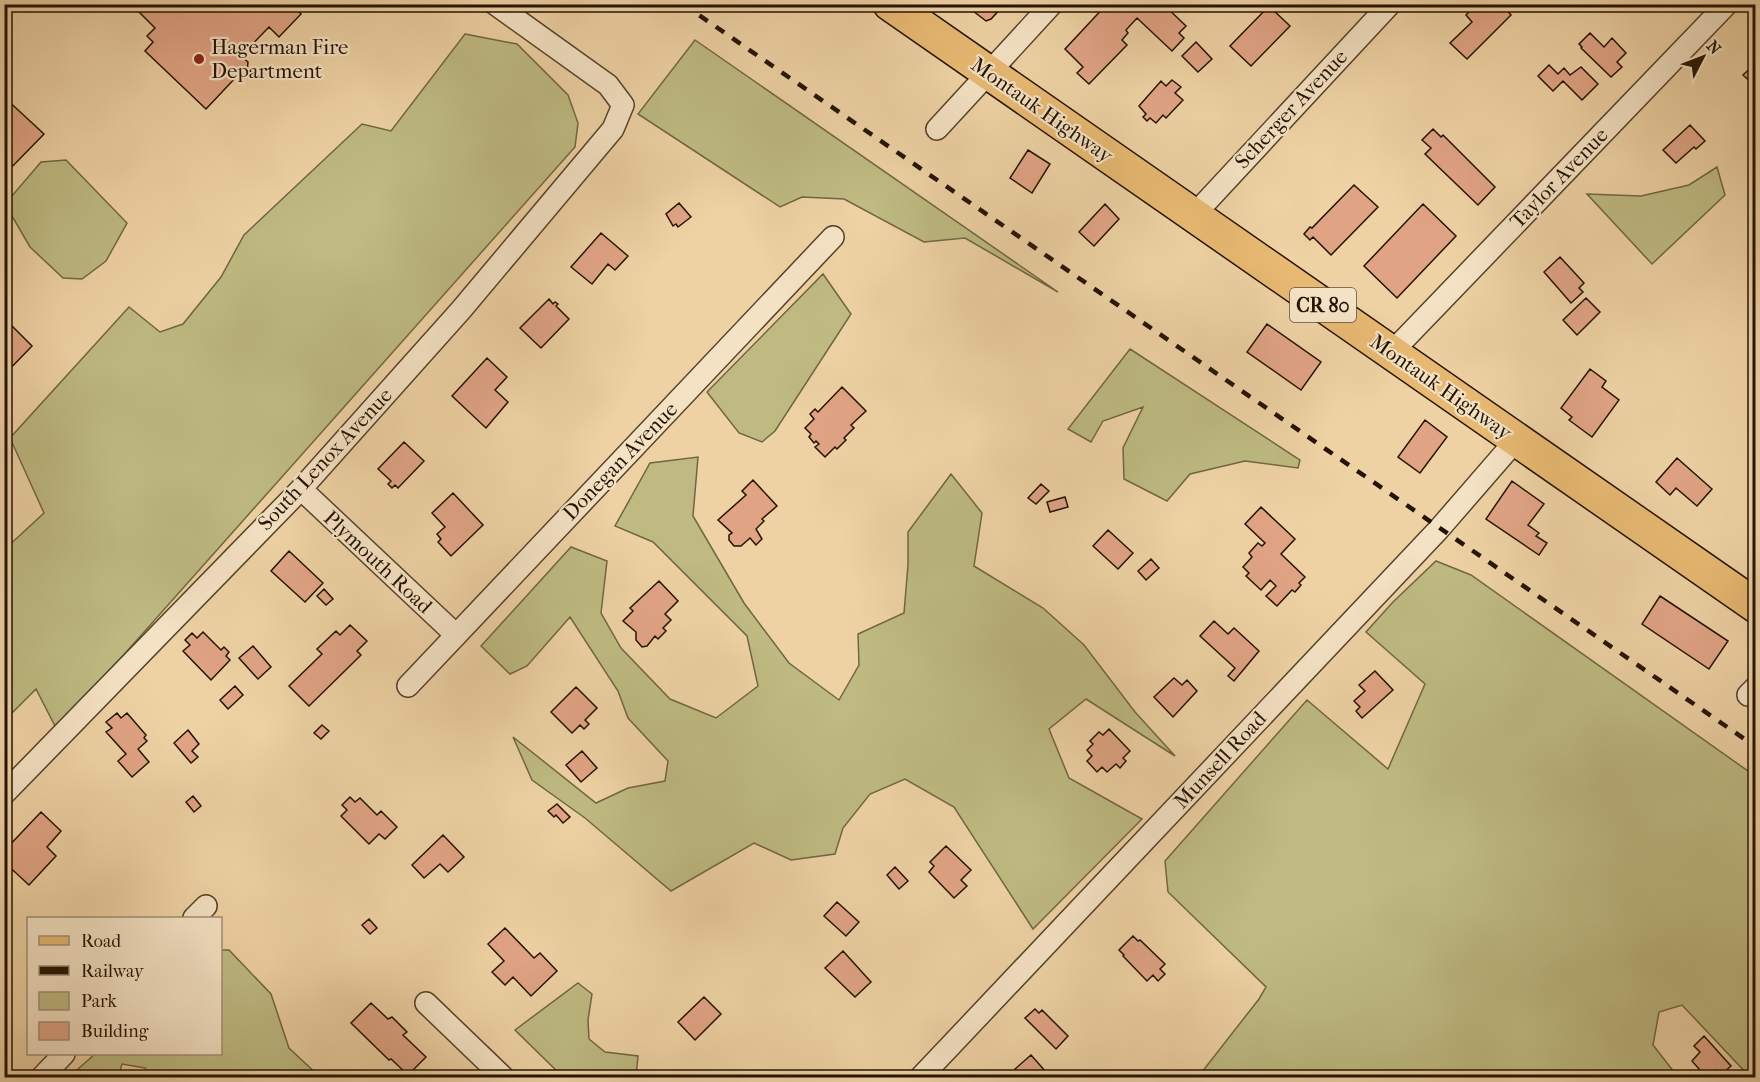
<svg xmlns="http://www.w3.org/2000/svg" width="1760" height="1082" viewBox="0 0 1760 1082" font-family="'IM FELL French Canon',serif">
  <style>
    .green { fill: #beba82; stroke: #716642; stroke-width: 1.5 }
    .building { fill: #e0a485; stroke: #241301; stroke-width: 1.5 }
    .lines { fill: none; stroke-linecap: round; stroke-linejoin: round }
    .minor-casing { stroke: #56432a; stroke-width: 24 }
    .primary-casing { stroke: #241301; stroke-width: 36 }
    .minor { stroke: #f4e2c4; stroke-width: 21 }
    .primary { stroke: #e7b972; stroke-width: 33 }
    .rail { stroke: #241301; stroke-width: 4.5; stroke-dasharray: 10 10; stroke-linecap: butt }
    .poi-dot { fill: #8f2418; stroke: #f4e2c4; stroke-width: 2 }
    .labels { text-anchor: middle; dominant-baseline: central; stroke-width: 4.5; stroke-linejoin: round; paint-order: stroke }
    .shield { fill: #f4e2c4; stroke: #62513c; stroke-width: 1.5 }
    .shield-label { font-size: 20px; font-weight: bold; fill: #241301 }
    .poi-label { font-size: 21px; fill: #241301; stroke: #f4e2c4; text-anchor: start }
    .street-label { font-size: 21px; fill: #241301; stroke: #f4e2c4 }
  </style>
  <rect width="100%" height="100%" fill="#eed2a4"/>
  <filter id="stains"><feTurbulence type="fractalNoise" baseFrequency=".00333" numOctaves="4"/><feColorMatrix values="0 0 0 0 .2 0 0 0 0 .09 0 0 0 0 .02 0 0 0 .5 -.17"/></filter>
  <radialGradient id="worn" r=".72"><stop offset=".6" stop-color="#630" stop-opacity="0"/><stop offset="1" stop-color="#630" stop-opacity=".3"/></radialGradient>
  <path class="green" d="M465,34L517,44L568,95L578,123L575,147L57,730L36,689L5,720V549L44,513L10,438L129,307L160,332L183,324L221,277L244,235L362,124L391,131Z
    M695,40L1058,292L965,238L924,242L844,199L802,197L780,207L638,114Z
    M66,160L127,223L106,261L82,279L63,278L30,247L5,204L41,162Z
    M1717,167L1725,195L1652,264L1587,194L1641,196L1689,185Z
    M823,274L851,314L775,431L762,442L739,433L707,392Z
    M1130,349L1300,460L1298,468L1245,461L1190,474L1167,501L1124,479L1123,448L1143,407L1103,421L1091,442L1068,429Z
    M698,457L693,516L744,603L789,663L839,700L859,665L858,634L904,613L908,565V532L951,474L982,513L974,566L1043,608L1084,645L1135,712L1175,756L1086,699L1049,729L1069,778L1142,819L1033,929L954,807L905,779L870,794L843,828L835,854L791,860L754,843L671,891L585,818L532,780L513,737L596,803L628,788L665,781L668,761L628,718L618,691L570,617L527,666L510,674L481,646L571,547L607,561L601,613L621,648L670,699L716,718L758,686L747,636L653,542L615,526L650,463Z
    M1436,561L1471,575L1755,776L1756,1076L1753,1077H1750L1682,1005L1659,1012L1653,1045L1678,1077L1612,1078L1609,1076L1602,1078L1198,1077L1259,999L1266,987L1168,892L1165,861L1307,700L1388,769L1425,684L1366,632L1393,602Z
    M221,950H229L271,994L289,1048L320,1077H152L145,1068L122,1064L118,1077H69L95,1054H220Z
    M578,983L592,994L588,1020L589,1039L605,1052L638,1056L636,1077H563L515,1030Z"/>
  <path class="building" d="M131,4H292L301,14L279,37L269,27L241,56L248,62L247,72L242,77L239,74L206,109L145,51L153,42L147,36L155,28Z
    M964,4H1005L991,19L986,21Z
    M1107,4H1163L1186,26L1179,33L1184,38L1172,51L1137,18L1126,30L1128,33L1122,40L1127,45L1089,84L1077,73L1083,67L1065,49Z
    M1477,4H1502L1511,15L1467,59L1450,43L1472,22L1466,15Z
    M1269,6L1290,26L1251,66L1230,46Z
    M1590,33L1604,47L1612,38L1626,53L1617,62L1622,67L1611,77L1581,48L1582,47L1579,44Z
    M1196,42L1212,59L1198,72L1182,56Z
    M1756,63V87L1743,75Z
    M1549,65L1558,74L1564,68L1570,75L1581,67L1598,84L1582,100L1563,81L1553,91L1538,76Z
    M1172,80L1181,87L1175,93L1183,100L1166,118L1163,115L1156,123L1150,118L1147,121L1143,117L1146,114L1139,106L1161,81L1166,86Z
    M4,97L44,134L4,175Z
    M1690,125L1705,141L1696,149L1694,147L1676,163L1663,150Z
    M1433,129L1441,137L1443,135L1495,187L1478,205L1425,154L1431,148L1422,140Z
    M1028,150L1050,164L1032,193L1010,178Z
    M1354,185L1378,207L1331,255L1313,237L1310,240L1304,234L1310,227L1312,228Z
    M679,203L691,217L678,227L676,224L673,226L666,214Z
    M1105,204L1119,219L1094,246L1079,232Z
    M1423,204L1456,236L1397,298L1364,266Z
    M601,233L628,256L615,270L608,264L592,284L571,267Z
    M1560,257L1584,283L1579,288L1583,292L1571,303L1544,272Z
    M1586,298L1600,312L1577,335L1563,320Z
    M549,299L553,304L555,302L558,304L556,306L569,319L541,348L520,328Z
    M1267,324L1321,362L1301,390L1247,352Z
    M12,326L32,346L4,375V334Z
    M487,358L507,377L495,390L508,402L486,428L452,396Z
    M1590,369L1606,381L1602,387L1619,400L1592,437L1569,420L1572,417L1561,408Z
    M842,387L866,411L851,425L854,428L844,438L846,440L837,449L835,447L825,457L815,447L819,444L816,441L814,443L809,437L811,434L805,428L814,419L810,414L815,409L818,412Z
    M1425,420L1447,437L1420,473L1398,457Z
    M404,442L424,461L398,488L395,485L392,488L388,484L391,481L378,469Z
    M1677,458L1712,489L1697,506L1676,488L1670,495L1656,482Z
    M753,480L777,506L762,519L764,521L756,529L762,539L756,545L750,538L741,546H734L729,540V535L732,533L718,520L746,495L742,491Z
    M1512,481L1544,504L1528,525L1539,533L1536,536L1547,543L1539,555L1486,519Z
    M1041,484L1049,491L1036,504L1028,498Z
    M453,493L483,525L451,556L438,542L441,539L437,534L445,527L432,513Z
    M1065,497L1068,507L1050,512L1047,502Z
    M1261,507L1295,539L1281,554L1305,577L1299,583L1301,585L1295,592L1292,590L1277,606L1266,596L1276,586L1270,580L1261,590L1246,576L1249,573L1243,567L1252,557L1249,553L1258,543L1262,546L1265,543L1245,524Z
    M1108,530L1133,553L1118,569L1093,546Z
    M289,551L323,583L305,602L271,571Z
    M1151,559L1159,568L1146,580L1138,571Z
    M659,581L678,601L665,614L671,620L663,628L666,631L658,639L655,636L647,646L642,647L636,640V632L623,621L633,611L630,608Z
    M324,589L333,599L326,605L317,596Z
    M1660,596L1728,641L1709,669L1642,624Z
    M1214,621L1228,634L1234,628L1259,651L1234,681L1228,676L1235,668L1200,636Z
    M350,625L367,641L357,651L361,655L309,706L289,686L322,654L317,649L336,631L340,635Z
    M203,632L221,650L224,647L229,652L226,656L230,660L211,680L183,651L190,645L185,640L192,633L197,638Z
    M253,646L271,667L258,679L239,658Z
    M1375,671L1393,690L1362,718L1356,711L1360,707L1354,701L1365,691L1359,685Z
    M1174,678L1182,685L1187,680L1197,691L1173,717L1154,697Z
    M235,686L243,695L228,709L220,700Z
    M576,687L597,708L585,720L589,724L584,729L580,725L572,733L551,712Z
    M117,713L121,718L127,713L146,735L144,738L147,741L138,749L149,762L132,777L118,761L126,754L106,732L112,728L106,722Z
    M322,725L329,731L321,739L314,733Z
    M1109,729L1130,751L1123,758L1126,761L1120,768L1116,764L1107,772L1102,767L1097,772L1087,761L1092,756L1087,750L1093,744L1090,741L1099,732L1103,735Z
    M188,730L199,744L192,751L198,757L191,763L174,743Z
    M582,751L597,768L581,782L566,765Z
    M193,796L201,806L194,812L186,802Z
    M350,797L355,802L360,798L377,815L381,811L397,827L385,839L379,834L369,844L341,816L347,810L342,805Z
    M557,804L570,817L563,823L556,815L554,817L548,811Z
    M41,812L61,831L47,847L56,856L29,885L4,862V851Z
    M443,835L464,857L448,872L440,864L424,878L412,865Z
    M946,846L971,870L961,880L967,886L954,898L929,872L934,866L930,862Z
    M895,867L908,881L899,889L887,875Z
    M837,902L859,922L846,936L824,916Z
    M369,919L377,928L370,934L362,925Z
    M505,928L534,958L540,953L557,971L531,996L513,977L505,985L492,972L504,961L488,944Z
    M1133,936L1138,941L1140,940L1165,964L1160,969L1165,974L1158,981L1153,975L1147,981L1123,956L1124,955L1119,950Z
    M843,951L871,982L855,997L825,968Z
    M704,997L721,1014L695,1040L678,1022Z
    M371,1003L388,1019L392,1017L407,1032L403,1035L426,1057L408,1075L391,1059L389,1060L351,1023Z
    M1035,1009L1039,1013L1042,1010L1068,1036L1056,1049L1025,1018Z
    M1704,1036L1731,1066L1721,1075L1716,1070L1707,1078L1692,1061L1700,1052L1694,1046Z
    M1031,1055L1046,1072L1040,1078H1013L1020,1075L1015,1069Z"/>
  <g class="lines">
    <g class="minor-casing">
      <path id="minor" d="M937,129L1052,4
        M1194,215L1390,4
        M1392,352L1727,4
        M301,489L455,634
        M408,686L833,237
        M1748,695L1756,687
        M4,794L301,489L461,310L613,129L623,105L608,85L495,4
        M194,918L206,906
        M426,1003L504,1078
        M41,1078L64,1054
        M920,1078L1439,529L1517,439"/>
    </g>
    <g class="primary-casing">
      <path id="primary" d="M890,4L1756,606"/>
    </g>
    <use href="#minor" class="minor"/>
    <use href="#primary" class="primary"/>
    <path class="rail" d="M683,4L1756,747"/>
  </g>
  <circle class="poi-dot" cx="199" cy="59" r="6"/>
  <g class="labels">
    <rect class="shield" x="1290" y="288" width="66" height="34" rx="4.5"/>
    <g class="shield-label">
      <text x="1323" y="305">CR 80</text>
    </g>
    <g class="poi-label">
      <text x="211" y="47">Hagerman Fire<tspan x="211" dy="24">Department</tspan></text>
    </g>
    <g class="street-label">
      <text transform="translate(1291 109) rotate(-47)">Scherger Avenue</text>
      <text transform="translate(1042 110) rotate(35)">Montauk Highway</text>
      <text transform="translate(1559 178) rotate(-46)">Taylor Avenue</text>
      <text transform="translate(1441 387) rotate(35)">Montauk Highway</text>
      <text transform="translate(325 459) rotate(-47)">South Lenox Avenue</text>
      <text transform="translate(620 461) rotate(-46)">Donegan Avenue</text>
      <text transform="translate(378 562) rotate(43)">Plymouth Road</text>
      <text transform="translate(1220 760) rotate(-47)">Munsell Road</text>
    </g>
  </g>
  <rect width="1760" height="1082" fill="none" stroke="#eed2a4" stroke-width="24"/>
  <rect x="6" y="6" width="1748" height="1070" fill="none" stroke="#241301" stroke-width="3"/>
  <rect x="12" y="12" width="1736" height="1058" fill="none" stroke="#241301" stroke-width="1.5"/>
  <rect x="27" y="917" width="195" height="138" fill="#f4e2c4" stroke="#a18f76" stroke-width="1.5"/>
  <rect x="39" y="936" width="30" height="9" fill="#e7b972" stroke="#a18f76" stroke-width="1.5"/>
  <text x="81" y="947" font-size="18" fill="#241301">Road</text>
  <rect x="39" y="966" width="30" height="9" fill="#241301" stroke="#a18f76" stroke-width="1.5"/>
  <text x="81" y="977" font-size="18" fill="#241301">Railway</text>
  <rect x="39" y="992" width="30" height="18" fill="#beba82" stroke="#a18f76" stroke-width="1.5"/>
  <text x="81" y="1007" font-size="18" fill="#241301">Park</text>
  <rect x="39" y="1022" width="30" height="18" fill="#e0a485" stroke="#a18f76" stroke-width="1.5"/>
  <text x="81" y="1037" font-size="18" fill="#241301">Building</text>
  <g transform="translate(1703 57) rotate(48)" stroke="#f4e2c4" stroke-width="4.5" paint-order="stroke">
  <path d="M0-4.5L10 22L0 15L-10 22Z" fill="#241301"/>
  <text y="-9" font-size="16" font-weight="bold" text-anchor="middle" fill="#241301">N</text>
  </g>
  <rect width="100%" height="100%" filter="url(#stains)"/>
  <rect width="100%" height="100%" fill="url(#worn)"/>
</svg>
